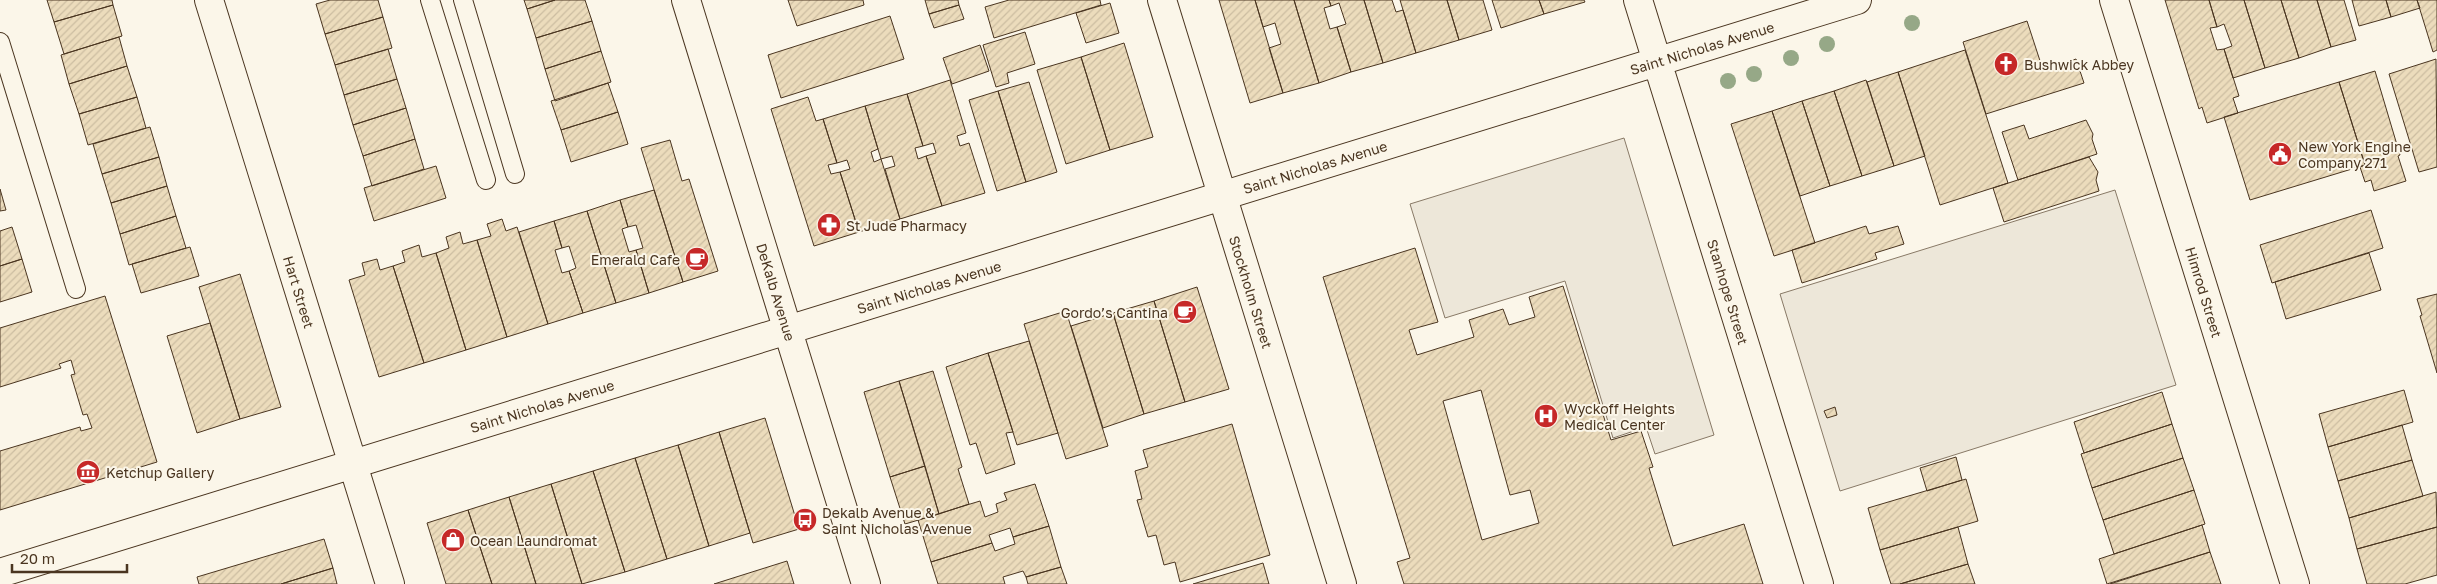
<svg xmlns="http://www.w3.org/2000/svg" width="2437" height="584" viewBox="0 0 2437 584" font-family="'Golos Text',sans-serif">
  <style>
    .parking { fill: #ede7d9; stroke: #887966 }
    .building { fill: url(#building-hatch); stroke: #4a3520; fill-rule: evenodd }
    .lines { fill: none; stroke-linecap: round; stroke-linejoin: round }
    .service-casing { stroke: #4a3520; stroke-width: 20 }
    .minor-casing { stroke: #4a3520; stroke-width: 30 }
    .service { stroke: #fbf6e9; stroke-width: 18 }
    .minor { stroke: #fbf6e9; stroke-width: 28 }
    .tree { fill: #96a887 }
    .labels { text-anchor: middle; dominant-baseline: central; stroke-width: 4; stroke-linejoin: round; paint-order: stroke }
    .street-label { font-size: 14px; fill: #4a3520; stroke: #fbf6e9 }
    .poi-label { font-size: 14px; fill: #4a3520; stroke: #fbf6e9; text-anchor: start }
  </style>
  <defs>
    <pattern id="building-hatch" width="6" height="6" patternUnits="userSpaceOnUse" patternTransform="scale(1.25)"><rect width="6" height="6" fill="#ecdcbc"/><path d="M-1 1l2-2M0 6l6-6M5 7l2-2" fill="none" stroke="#ccbda1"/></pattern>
  </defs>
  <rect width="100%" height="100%" fill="#fbf6e9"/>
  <path class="parking" d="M1624,138L1714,435L1655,454L1646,427L1613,438L1565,281L1445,318L1410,204Z
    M2115,190L2176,385L1840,491L1780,294Z"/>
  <path class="building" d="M47,0H112L113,5L54,22Z
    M330,0H378L383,17L325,34L316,4Z
    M524,0H555L527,9Z
    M555,0H585L592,21L536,38L527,9Z
    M788,0H863L864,5L797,26Z
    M925,0H958L959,5L929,14Z
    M1009,0H1100L1101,5L994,38L985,7Z
    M1219,0H1255L1283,93L1250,103Z
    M1255,0H1294L1319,83L1283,93L1269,48L1281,44L1275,23L1263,27Z
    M1294,0H1329L1331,6L1324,8L1330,29L1337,27L1351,72L1319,83Z
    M1329,0H1364L1383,63L1351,72L1337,27L1346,24L1339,3L1331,6Z
    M1364,0H1392L1396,12L1403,10L1416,53L1383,63Z
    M1400,0H1447L1459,40L1416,53Z
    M1447,0H1483L1492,30L1459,40Z
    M1492,0H1539L1544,14L1501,28Z
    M1539,0H1584L1585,2L1544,14Z
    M2165,0H2209L2217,27L2210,28L2217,50L2224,49L2239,96L2233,98L2238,113L2207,123L2202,107L2199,109Z
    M2209,0H2244L2265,68L2233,78L2224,49L2232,46L2224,24L2217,27Z
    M2244,0H2281L2299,58L2265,68Z
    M2281,0H2317L2331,47L2299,58Z
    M2317,0H2344L2356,40L2331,47Z
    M2352,0H2386L2391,17L2359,26Z
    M2386,0H2417L2420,8L2391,17Z
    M2417,0H2437V50L2433,52Z
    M1110,3L1119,33L1086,43L1076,13Z
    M113,5L122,36L64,54L54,22Z
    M959,5L964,19L934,28L929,14Z
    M890,16L904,59L781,98L768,55Z
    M383,17L392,48L335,65L325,34Z
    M592,21L601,51L545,69L536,38Z
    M2027,21L2043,70L2076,59L2084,83L1986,114L1963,42Z
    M1025,32L1035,64L1007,73L1009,83L996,87L983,45Z
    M119,37L127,66L69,84L61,55Z
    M1124,43L1153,137L1110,150L1081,57Z
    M980,45L989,71L952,84L943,58Z
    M388,49L397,79L344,95L335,65Z
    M1965,50L2008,183L1940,205L1898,72Z
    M601,51L611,82L555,101L545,69Z
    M1081,57L1110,150L1066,164L1037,70Z
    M2436,59L2437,167L2419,172L2389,74Z
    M127,66L137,97L79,114L69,84Z
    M2375,71L2400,155L2398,156L2406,181L2374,191L2371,180L2365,182L2360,167L2365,165L2339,82Z
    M1898,72L1925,156L1894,166L1867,82Z
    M397,79L406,108L353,125L344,95Z
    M950,80L966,133L957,136L960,146L969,143L985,193L942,206L926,156L936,153L933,143L923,146L907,94Z
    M1866,80L1894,166L1862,176L1834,91Z
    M1029,82L1057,172L1026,182L998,91Z
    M2339,82L2365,165L2250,200L2224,117Z
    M608,83L618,112L561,130L551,101Z
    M998,91L1026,182L997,191L969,100Z
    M1834,91L1862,176L1830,186L1802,101Z
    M907,94L923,146L915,148L918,159L926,156L942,206L900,219L885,169L895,166L892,156L881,159L865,106Z
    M137,97L146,128L88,145L79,114Z
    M808,97L816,121L823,119L837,163L828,165L831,174L840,172L859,232L814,246L771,109Z
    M1802,101L1830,186L1800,196L1772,111Z
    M865,106L878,149L871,152L874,162L881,159L900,219L859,232L840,172L850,169L847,160L837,163L823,119Z
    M406,108L415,139L363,156L353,125Z
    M1772,111L1815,243L1774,256L1731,124Z
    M618,112L628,144L571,162L561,130Z
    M2086,120L2093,134L2092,139L2097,154L2018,180L2002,132L2024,125L2029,139Z
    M150,127L159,157L102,174L93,144Z
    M415,139L424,169L372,186L363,156Z
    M670,140L682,181L689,179L718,271L683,282L641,148Z
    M159,157L167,186L111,203L102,174Z
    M2089,157L2098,172L2096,180L2099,191L2004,222L1993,188Z
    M436,166L446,198L374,221L364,188Z
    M167,186L176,216L120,234L111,203Z
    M0,189L6,210L0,211Z
    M654,190L683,282L649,293L636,250L643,248L636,225L628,227L620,200Z
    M620,200L628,227L622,229L629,252L636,250L649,293L616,303L587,211Z
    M2371,210L2383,248L2272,283L2260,245Z
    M587,211L616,303L583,313L569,271L576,268L569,246L562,248L554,221Z
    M176,216L186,248L129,265L120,234Z
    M502,219L506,231L517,227L548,324L507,337L477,240L491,236L487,224Z
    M554,221L562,248L555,250L562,273L569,271L583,313L548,324L519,232Z
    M1866,226L1869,234L1898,226L1904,244L1875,253L1877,259L1802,283L1792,250Z
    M12,227L22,259L0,266V231Z
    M460,232L463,244L477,240L507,337L466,350L436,253L449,248L446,237Z
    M419,245L422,257L436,253L466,350L424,363L393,266L405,262L402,251Z
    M190,247L199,276L141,293L132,264Z
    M1415,248L1438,322L1409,330L1417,355L1474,337L1469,320L1503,309L1509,325L1535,317L1529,297L1563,286L1611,440L1641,431L1653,467L1649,468L1673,546L1744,524L1763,584H1404L1397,562L1410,558L1323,277ZM1481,390L1510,495L1530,490L1539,523L1482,540L1443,401Z
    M2369,253L2381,290L2286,319L2275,282Z
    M22,259L32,292L0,302V266Z
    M377,259L380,270L393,266L424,363L379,377L349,280L365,275L362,263Z
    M240,274L281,407L240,419L199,287Z
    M1197,287L1229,389L1185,402L1154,301Z
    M2437,294V373L2420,316L2422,315L2417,299Z
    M105,296L157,462L0,510V451L80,427L81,431L92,428L87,414L83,415L71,375L75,374L71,360L59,364L61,368L0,387V328Z
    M1154,301L1185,402L1144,414L1113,313Z
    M1066,311L1108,446L1066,459L1024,324Z
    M1113,313L1144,414L1103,428L1071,326Z
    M210,323L240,419L197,433L167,336Z
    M1029,341L1058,433L1017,445L988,353Z
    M988,353L1013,432L1006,433L1015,464L986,474L976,443L970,445L946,367Z
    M933,371L962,467L958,469L969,504L939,514L899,381Z
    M899,381L925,466L890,477L864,392Z
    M2404,390L2413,422L2328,447L2319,414Z
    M2162,392L2172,424L2084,453L2074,422Z
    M1835,407L1837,415L1827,418L1824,411Z
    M765,418L799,529L753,543L719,432Z
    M1232,424L1270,555L1180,582L1175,562L1164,565L1156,535L1148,537L1137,500L1142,499L1135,471L1148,467L1143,450Z
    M2172,424L2183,458L2092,488L2081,454Z
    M2402,425L2412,460L2338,481L2328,447Z
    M719,432L750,533L709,546L678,445Z
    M678,445L709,546L667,559L635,458Z
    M1956,457L1962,480L1927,491L1920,468Z
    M635,458L667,559L625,572L593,471Z
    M2183,458L2194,490L2103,520L2092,488Z
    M2412,460L2423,496L2349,518L2338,481Z
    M925,466L939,514L905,524L890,477Z
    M593,471L625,572L582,584L551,484Z
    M1966,479L1978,521L1880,550L1868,508Z
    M551,484L582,584H536L509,497Z
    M1035,484L1049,526L1013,537L1010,528L989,535L992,543L931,562L918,520L980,501L985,517L998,512L996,504L1007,500L1004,493Z
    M2194,490L2205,524L2114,554L2103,520Z
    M2436,492L2437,527L2357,549L2349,518Z
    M509,497L536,584H492L468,510Z
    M468,510L492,584H446L427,523Z
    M2202,525L2210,552L2107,584L2099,559Z
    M1049,526L1061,567L1026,577L1023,571L1003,577L1005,584H938L931,562L992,543L995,551L1015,544L1013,537Z
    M1958,527L1968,564L1900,584H1891L1880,550Z
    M2437,527V575L2405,584H2367L2357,549Z
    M324,539L333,568L281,584H199L197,577Z
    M2210,552L2221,584H2110Z
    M787,561L794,584H714Z
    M1263,563L1269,584H1193Z
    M1968,564L1975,584H1900Z
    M1061,567L1067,584H1028L1026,577Z
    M333,568L337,584H281Z"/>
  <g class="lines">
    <g class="service-casing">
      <path id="service" d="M430,0L486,180
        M463,0L515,174
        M0,42L76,289"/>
    </g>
    <g class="minor-casing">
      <path id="minor" d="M209,0L390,584
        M686,0L866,584
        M1162,0L1342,584
        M1638,0L1819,584
        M2114,0L2295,584
        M0,573L1857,0"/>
    </g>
    <use href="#service" class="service"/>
    <use href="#minor" class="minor"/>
  </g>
  <g class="tree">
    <circle cx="1912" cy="23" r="8"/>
    <circle cx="1827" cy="44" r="8"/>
    <circle cx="1791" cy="58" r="8"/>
    <circle cx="1754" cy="74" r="8"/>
    <circle cx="1728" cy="81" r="8"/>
  </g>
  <defs>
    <g id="church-disc" transform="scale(1.25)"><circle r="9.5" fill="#c62828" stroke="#fbf6e9"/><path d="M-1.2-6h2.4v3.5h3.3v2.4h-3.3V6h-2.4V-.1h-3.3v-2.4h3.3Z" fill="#fff"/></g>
    <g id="civic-disc" transform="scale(1.25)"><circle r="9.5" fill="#c62828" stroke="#fbf6e9"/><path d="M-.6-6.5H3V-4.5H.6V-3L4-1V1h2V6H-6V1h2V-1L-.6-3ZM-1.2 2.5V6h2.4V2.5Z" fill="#fff"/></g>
    <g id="pharmacy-disc" transform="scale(1.25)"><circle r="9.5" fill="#c62828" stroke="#fbf6e9"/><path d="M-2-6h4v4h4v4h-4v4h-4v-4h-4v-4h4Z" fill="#fff"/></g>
    <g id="cafe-disc" transform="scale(1.25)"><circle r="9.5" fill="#c62828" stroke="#fbf6e9"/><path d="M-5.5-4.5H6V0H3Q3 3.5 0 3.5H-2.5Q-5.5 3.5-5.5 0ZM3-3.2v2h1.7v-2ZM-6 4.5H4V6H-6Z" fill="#fff"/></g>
    <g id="hospital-disc" transform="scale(1.25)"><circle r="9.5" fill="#c62828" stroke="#fbf6e9"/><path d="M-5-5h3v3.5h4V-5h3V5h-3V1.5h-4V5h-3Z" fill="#fff"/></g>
    <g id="museum-disc" transform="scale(1.25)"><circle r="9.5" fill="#c62828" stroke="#fbf6e9"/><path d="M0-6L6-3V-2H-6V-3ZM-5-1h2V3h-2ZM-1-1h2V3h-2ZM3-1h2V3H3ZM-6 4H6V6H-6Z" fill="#fff"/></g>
    <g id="bus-disc" transform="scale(1.25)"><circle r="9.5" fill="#c62828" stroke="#fbf6e9"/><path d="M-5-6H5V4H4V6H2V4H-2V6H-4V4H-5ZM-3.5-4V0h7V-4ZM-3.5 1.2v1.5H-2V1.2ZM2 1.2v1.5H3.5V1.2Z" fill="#fff"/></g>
    <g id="shop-disc" transform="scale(1.25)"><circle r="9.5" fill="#c62828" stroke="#fbf6e9"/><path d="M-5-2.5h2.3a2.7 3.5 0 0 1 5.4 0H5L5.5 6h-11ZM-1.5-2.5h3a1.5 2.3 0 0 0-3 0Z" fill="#fff"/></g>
  </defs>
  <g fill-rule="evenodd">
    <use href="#church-disc" x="2006" y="64"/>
    <use href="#civic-disc" x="2280" y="154"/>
    <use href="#pharmacy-disc" x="829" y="225"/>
    <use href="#cafe-disc" x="697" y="259"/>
    <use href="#cafe-disc" x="1185" y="312"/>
    <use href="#hospital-disc" x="1546" y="416"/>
    <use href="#museum-disc" x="88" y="472"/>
    <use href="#bus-disc" x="805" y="520"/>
    <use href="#shop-disc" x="453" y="540"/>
  </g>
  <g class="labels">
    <g class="street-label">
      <text transform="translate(1702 48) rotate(-17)">Saint Nicholas Avenue</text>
      <text transform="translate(1315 167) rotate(-17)">Saint Nicholas Avenue</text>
      <text transform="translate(929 287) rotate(-17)">Saint Nicholas Avenue</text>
      <text transform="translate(299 292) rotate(73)">Hart Street</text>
      <text transform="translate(776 292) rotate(73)">DeKalb Avenue</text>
      <text transform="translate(1251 292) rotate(73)">Stockholm Street</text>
      <text transform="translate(1728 292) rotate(73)">Stanhope Street</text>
      <text transform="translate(2204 292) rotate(73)">Himrod Street</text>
      <text transform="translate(542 406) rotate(-17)">Saint Nicholas Avenue</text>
    </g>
    <g class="poi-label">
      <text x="2024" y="64">Bushwick Abbey</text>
      <text x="2298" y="146">New York Engine<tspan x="2298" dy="16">Company 271</tspan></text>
      <text x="846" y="225">St Jude Pharmacy</text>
      <text x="680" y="259" text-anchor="end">Emerald Cafe</text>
      <text x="1168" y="312" text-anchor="end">Gordo’s Cantina</text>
      <text x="1564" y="408">Wyckoff Heights<tspan x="1564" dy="16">Medical Center</tspan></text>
      <text x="106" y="472">Ketchup Gallery</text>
      <text x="822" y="512">Dekalb Avenue &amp;<tspan x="822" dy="16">Saint Nicholas Avenue</tspan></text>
      <text x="470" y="540">Ocean Laundromat</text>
    </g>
  </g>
  <path d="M12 564v8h115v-8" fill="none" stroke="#4a3520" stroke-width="2.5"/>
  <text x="20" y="564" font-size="15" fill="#4a3520" stroke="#fbf6e9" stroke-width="4" paint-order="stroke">20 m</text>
</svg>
